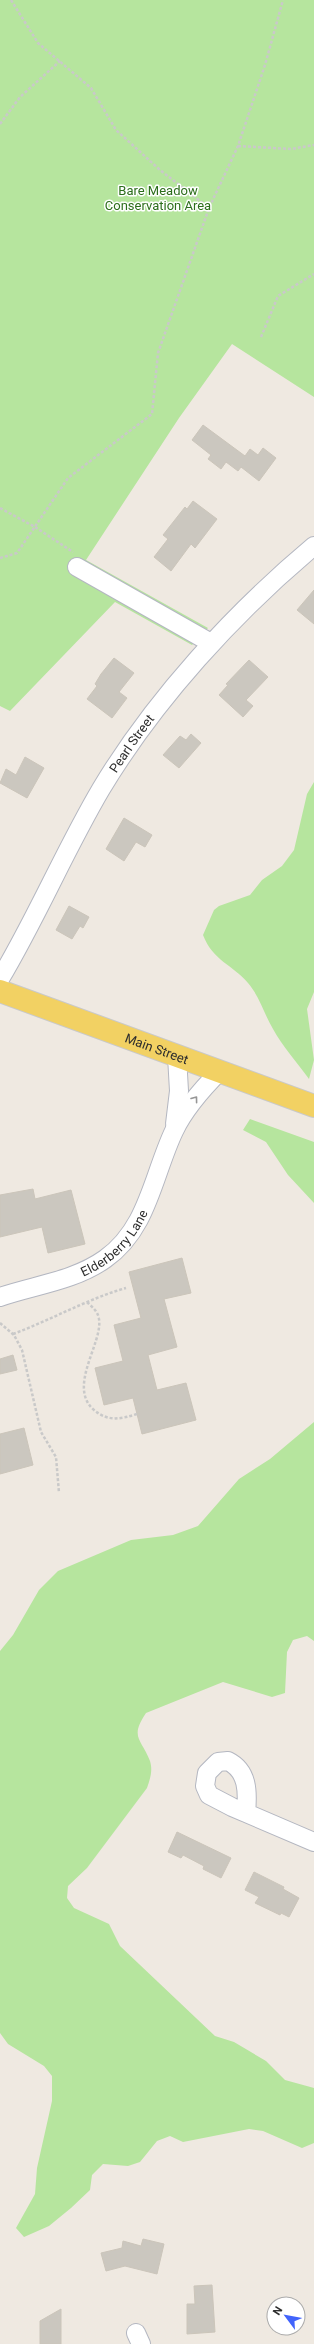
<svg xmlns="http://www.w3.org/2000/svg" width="314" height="2344" viewBox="0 0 314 2344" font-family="Roboto,sans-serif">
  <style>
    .green { fill: #b6e59e }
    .building { fill: #cbc7bf; stroke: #cbc5ba }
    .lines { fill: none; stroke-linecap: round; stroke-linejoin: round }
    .minor-casing { stroke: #b4b7c1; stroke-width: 20 }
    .major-casing { stroke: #c9c9c9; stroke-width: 24 }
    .path { stroke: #c9c9c9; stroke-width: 2.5; stroke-dasharray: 3 2; stroke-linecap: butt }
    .minor { stroke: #fff; stroke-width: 18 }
    .major { stroke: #f2d163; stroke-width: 22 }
    .oneway { stroke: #969696 }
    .labels { text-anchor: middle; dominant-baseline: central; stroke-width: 3; stroke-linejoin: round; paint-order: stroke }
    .park-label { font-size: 13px; fill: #2c6e1b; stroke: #fff }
    .street-label { font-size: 13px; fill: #2e2e2e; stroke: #fff }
  </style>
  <rect width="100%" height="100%" fill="#efe9e1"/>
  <path class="green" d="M0,0H314V397L232,344L179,418L86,560L208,628L192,645L115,602L10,711L0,706Z
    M314,782V992L307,1009L314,1060L309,1079C297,1062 282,1046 273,1029C264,1014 260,997 248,983C232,964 213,961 203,935L214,910L219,906L250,895L262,880L282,866L294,850L307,794Z
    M250,1119L314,1142V1203L288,1175L266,1142L243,1130Z
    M314,1422V1641L307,1636L293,1640L287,1652L285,1693L272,1697L223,1682L146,1713C129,1738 142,1739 150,1761C153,1771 150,1779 147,1788L87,1868L68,1886L67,1898L74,1908L109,1924L120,1946L215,2036L234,2042L266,2061L285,2080L314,2088V2143L302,2148L263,2131L249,2129L183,2142L170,2136L157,2141L140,2162L128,2166L103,2164L92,2175L90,2190L71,2208L49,2226L24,2237L16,2228L35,2194L37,2168L52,2101V2076L44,2066L8,2044L0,2033V1651L13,1635L39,1590L58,1571L131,1540L173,1535L198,1526L239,1479L270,1459Z"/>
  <path class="building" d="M203,425L245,456L250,449L258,455L263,448L276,458L259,481L241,467L238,471L226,462L221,469L208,459L211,455L192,440Z
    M193,501L217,519L195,548L191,544L171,571L154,557L168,539L163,535L185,507L187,509Z
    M314,590V624L297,610Z
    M114,658L134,673L119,692L127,698L112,718L87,699L97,686L95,684L101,674Z
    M249,660L268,677L246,700L253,706L243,717L219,695L228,685L226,684Z
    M191,734L201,743L179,768L163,755L180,736L186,740Z
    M25,757L44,768L27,798L0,783L6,769L16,775Z
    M124,818L152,835L145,847L136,842L124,861L106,849Z
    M69,906L89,917L83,928L80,926L72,939L56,930Z
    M33,1189L35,1199L71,1190L85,1244L48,1253L42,1227L0,1237V1195Z
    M182,1258L191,1293L164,1299L177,1347L148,1355L157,1390L186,1383L196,1420L142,1434L133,1398L104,1405L95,1368L123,1361L114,1325L141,1318L129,1272Z
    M13,1355L17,1370L0,1374V1359Z
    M24,1428L33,1465L0,1474V1434Z
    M177,1832L231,1858L221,1878L203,1869L204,1866L183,1855L181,1858L168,1852Z
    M254,1872L284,1887L283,1889L299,1898L289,1917L281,1913L280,1915L255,1903L259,1897L245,1890Z
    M143,2239L164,2244L157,2274L125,2266L106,2271L101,2253L122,2248L123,2241L141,2246Z
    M212,2285L215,2332L187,2334V2304H195L194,2286Z
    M61,2309V2344H40V2321Z"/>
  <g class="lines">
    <g class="minor-casing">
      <g id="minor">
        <path d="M77,567L211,643"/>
        <path id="s1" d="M0,979C37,917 65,850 101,789C155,699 234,613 314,546"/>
        <path d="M175,1124L179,1091L177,1056"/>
        <path id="s2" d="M0,1297C35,1285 74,1281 105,1259C148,1229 153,1175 174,1131C185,1108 202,1089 220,1071"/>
        <path d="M246,1813C248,1792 248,1771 228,1761L218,1762L207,1773L205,1786L209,1795L232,1807L314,1842"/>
        <path d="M136,2333L141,2344"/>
      </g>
    </g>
    <g class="major-casing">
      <g id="major">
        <path id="s3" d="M0,991L314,1106"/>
      </g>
    </g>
    <path class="path" d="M11,0L38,43L91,88L116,130L160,170L209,208
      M0,124L20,97L60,61
      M238,146L291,149L314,145
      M261,337L278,296L314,274
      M0,508L35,527L73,552
      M0,558L17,553L68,478L152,414L158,353L209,208L238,146L265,65L283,0
      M87,1302C92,1307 98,1311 99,1319C103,1343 67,1387 94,1410C108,1422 121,1419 137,1414
      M0,1323L14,1335L22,1350L41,1432L56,1457L59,1493
      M13,1334C51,1320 87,1299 126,1288"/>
    <use href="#minor" class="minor"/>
    <use href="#major" class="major"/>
  </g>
  <defs><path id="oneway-chevron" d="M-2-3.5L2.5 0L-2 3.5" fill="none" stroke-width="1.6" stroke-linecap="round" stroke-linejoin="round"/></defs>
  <use class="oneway" href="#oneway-chevron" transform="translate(195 1099) rotate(-53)"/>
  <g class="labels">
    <g class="park-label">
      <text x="158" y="190">Bare Meadow<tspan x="158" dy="15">Conservation Area</tspan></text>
    </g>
    <g class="street-label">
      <text stroke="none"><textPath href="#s1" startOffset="270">Pearl Street</textPath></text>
      <text stroke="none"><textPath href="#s3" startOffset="167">Main Street</textPath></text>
      <text stroke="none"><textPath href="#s2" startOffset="130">Elderberry Lane</textPath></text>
    </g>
  </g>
  <g transform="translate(286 2316) rotate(302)"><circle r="19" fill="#ffffff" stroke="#ababab"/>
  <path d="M0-3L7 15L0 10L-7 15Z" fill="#4264fb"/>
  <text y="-6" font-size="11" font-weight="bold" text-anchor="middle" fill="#2e2e2e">N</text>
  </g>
</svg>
